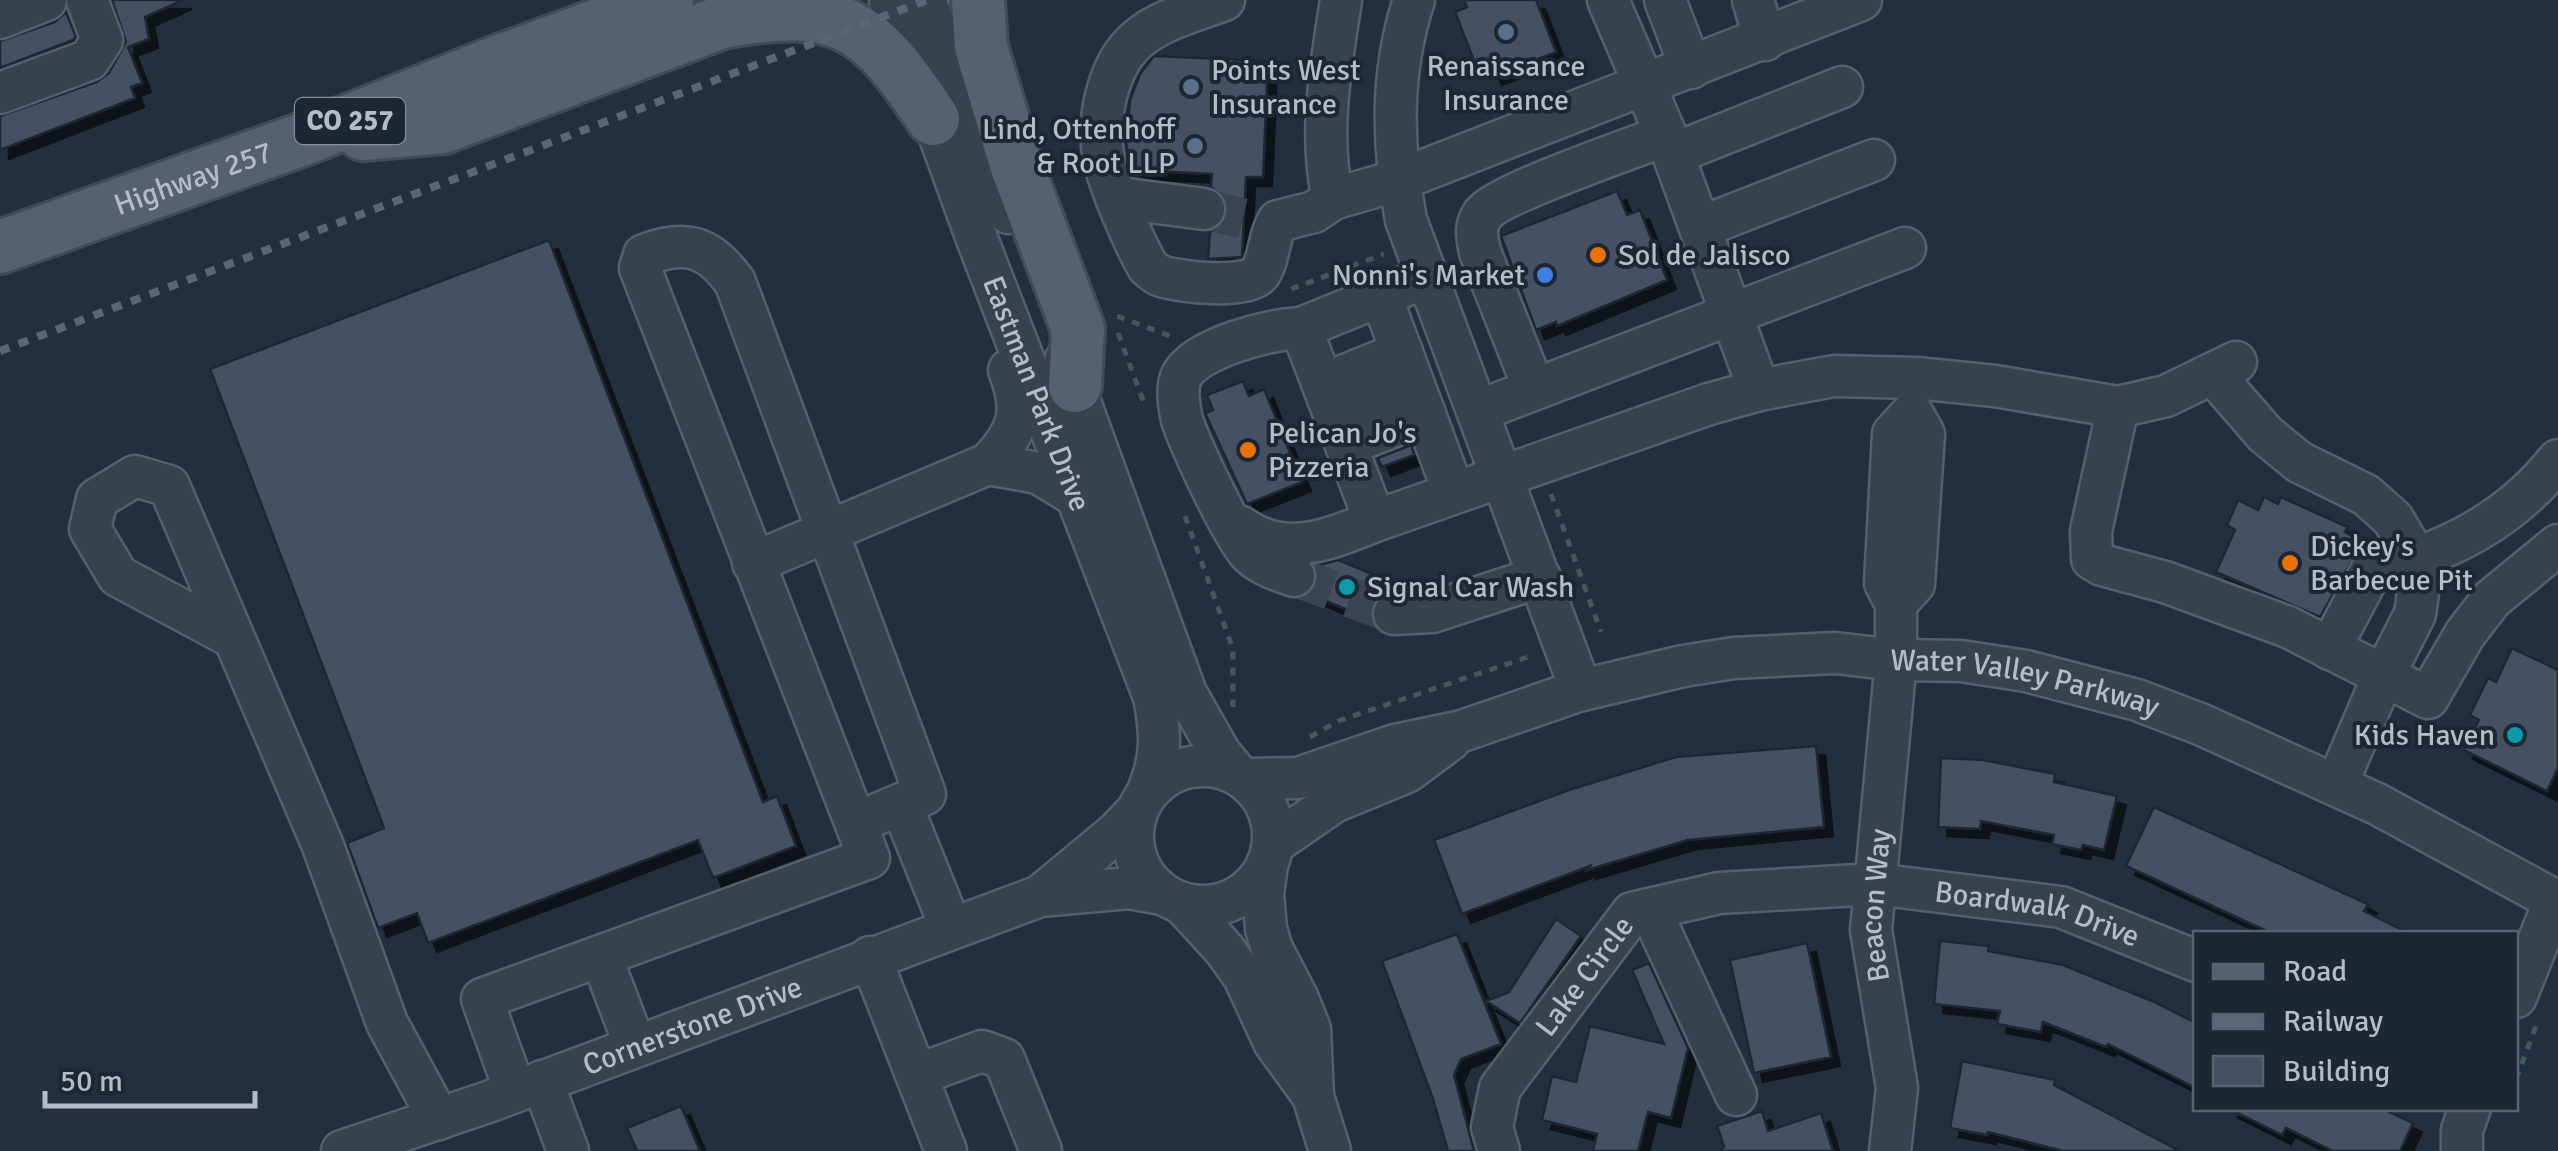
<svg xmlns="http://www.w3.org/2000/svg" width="2558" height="1151" viewBox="0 0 2558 1151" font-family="Signika,sans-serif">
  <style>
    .building { fill: #455162; stroke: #1f2835; stroke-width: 2.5; filter: url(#shadow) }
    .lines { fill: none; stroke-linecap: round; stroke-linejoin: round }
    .minor-tunnel { stroke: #3a4453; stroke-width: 40; stroke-dasharray: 40 20; stroke-linecap: butt }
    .minor-casing { stroke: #565f6c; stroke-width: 45 }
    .major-casing { stroke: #414a57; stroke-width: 58 }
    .path { stroke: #44595c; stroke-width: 5; stroke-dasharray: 8 8; stroke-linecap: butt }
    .minor { stroke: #38414e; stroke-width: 40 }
    .major { stroke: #56606e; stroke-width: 52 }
    .rail { stroke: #5a6575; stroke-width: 8; stroke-dasharray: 10 10; stroke-linecap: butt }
    .service-dot { fill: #5c6f8a; stroke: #1d2633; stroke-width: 4 }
    .food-dot { fill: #e8710a; stroke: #1d2633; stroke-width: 4 }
    .shop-dot { fill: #3f7fe0; stroke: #1d2633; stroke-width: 4 }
    .culture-dot { fill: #0f9aa8; stroke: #1d2633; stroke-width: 4 }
    .labels { text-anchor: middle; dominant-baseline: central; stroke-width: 8; stroke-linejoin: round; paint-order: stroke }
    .shield { fill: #1d2633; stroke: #878f9c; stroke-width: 2.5 }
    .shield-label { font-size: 28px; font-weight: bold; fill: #b4bcc9 }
    .poi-label { font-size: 30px; fill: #b4bcc9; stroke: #1d2633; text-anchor: start }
    .street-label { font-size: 30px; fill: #b4bcc9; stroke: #1d2633 }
  </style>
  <defs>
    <filter id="shadow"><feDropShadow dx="9" dy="9" stdDeviation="0" flood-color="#0009"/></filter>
  </defs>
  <rect width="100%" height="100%" fill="#242f3e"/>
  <path class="building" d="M112,0H183L145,17L149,39L128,47L142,83L131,87L135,98L0,150V116L97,82L109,73L126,42Z
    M1464,0H1536L1556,52L1493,76L1487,62L1476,66L1455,12L1467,7Z
    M66,12L76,37L73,40L0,68V41L55,22Z
    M1154,56L1268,61L1263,177H1246L1242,257L1208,259L1210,232L1222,224L1228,211L1225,199L1211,187L1212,174L1132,170L1126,143L1130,100L1140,74Z
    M1617,191L1627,215L1640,210L1667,280L1557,326L1556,322L1536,330L1501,236Z
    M549,240L763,802L777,796L796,846L713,878L698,840L428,943L417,913L378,928L347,843L384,828L210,369Z
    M1243,381L1249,396L1264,389L1302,482L1247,504L1205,413L1213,410L1207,395Z
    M1411,445L1414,455L1382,467L1378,458Z
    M2264,497L2278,504L2281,497L2323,516L2348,527L2345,532L2356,538L2351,549L2357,551L2320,617L2216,572L2235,530L2227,525L2238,500L2258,510Z
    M1338,560L1397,584L1394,590L1382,594L1373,602L1372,620L1309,594L1317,583L1315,566Z
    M2512,648L2558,670V768L2547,791L2464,750L2479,720L2470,715L2488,678L2496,682Z
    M1816,746L1824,827L1688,840L1587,870L1590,866L1462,914L1434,840L1569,790L1676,757Z
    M1941,758L1983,760L2055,774L2054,782L2117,796L2104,850L2083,845L2081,850L2052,844L2054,835L1981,821L1980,829L1938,827Z
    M2154,807L2368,904L2364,911L2410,934H2273L2126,866Z
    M1556,919L1581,936L1520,1023L1486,1001L1509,992Z
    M1457,934L1501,1044L1461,1059L1454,1075L1474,1151H1448L1433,1099L1382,961Z
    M1940,941L1989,946L1988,951L2063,965L2152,1001L2196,1023V1088L2108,1044L2106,1047L2043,1022L2041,1032L1997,1024L2000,1011L1934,1004Z
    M1807,943L1831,1057L1754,1073L1730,960Z
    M1649,963L1688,1048L1671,1118L1648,1112L1638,1151H1593L1597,1134L1542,1120L1552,1076L1576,1082L1590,1026L1664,1044L1632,970Z
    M1962,1061L2055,1080L2054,1085L2180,1151H2063L1988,1132L1987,1135L1950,1128Z
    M681,1106L700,1151H637L627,1128Z
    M2228,1108H2381L2413,1123L2400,1151H2333L2286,1128L2282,1135Z
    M1762,1111L1768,1131L1821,1113L1833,1151H1721L1724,1146L1717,1126Z"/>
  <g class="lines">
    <path class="minor-tunnel" d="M1204,209L1254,221
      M1294,576L1394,614"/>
    <g class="minor-casing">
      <g id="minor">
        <path id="s1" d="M890,0L977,239L1154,697C1161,733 1162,757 1148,791"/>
        <path d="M925,0L1008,213"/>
        <path d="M1224,0C1196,11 1162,19 1139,38C1107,64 1096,121 1104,160C1110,188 1134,242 1148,267C1152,270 1157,275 1161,276C1179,282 1249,290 1260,273C1270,258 1268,237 1278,221L1314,212L1333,199L1399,180L1861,0"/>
        <path d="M1414,0C1390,73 1392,145 1406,220L1581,690"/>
        <path d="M1608,0L1666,135L1759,390"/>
        <path d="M1665,0L1691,68"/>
        <path d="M1753,0L1765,40"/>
        <path d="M0,18L46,0"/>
        <path d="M0,93L89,60L102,40L87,0"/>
        <path d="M1673,154L1842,87"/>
        <path d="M1119,198L1204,209"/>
        <path d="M1333,199C1318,134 1331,65 1341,0"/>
        <path d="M1701,227L1874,160"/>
        <path d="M1427,277L1301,328L1375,521L1709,404L1759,390L1834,376L1916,378L1995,386L2118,407L2166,396L2236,362"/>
        <path d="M1381,296L1454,493"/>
        <path d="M1065,361L1186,693L1220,753L1238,775"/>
        <path d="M2214,375L2265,434L2299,462L2366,495L2393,519L2416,558L2419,586L2415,614L2383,677L2337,784"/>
        <path d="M1323,384L1402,352"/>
        <path d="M1534,389L1480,252C1477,237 1474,227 1483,214C1498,194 1635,147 1666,135"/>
        <path d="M2118,407L2091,531L2092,559L2102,565L2165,582L2288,627L2428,698L2465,634L2492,599L2558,545"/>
        <path d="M1478,411L1905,248"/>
        <path d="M1334,415L1413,384"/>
        <path d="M1346,445L1425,414"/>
        <path d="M988,464L1038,473L1076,496"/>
        <path d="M1241,527C1285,559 1330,539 1375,521"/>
        <path d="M2416,558C2472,539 2521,507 2558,460"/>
        <path d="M753,563L988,464C1019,432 1025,411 1009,370"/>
        <path d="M1294,576C1280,571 1264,566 1252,556C1235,542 1190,444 1182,420C1179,407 1176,386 1182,375C1198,347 1271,329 1301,328"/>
        <path d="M1394,614L1432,612L1540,577"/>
        <path d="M234,638L118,576L90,529L97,499L135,476L169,486L323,846L387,1023L439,1119"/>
        <path d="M2330,649L2373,567L2409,547"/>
        <circle cx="1203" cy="836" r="70"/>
        <path id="s2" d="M1245,779L1298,778L1395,745L1462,731L1578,691L1683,666L1734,658L1835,653L1896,660L1961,661L2026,671L2137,700L2200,724L2377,804L2558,902"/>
        <path d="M901,804L951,928"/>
        <path d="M1273,844L1334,802L1407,772L1450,740"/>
        <path d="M1267,865L1263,894L1266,929L1272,949L1298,999L1310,1029L1313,1096L1330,1151"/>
        <path d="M1040,896L1116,833L1136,812"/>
        <path d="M1182,903L1224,949L1244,977L1274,1042L1313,1096"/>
        <path d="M1650,909L1736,1095"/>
        <path d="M601,956L635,1046"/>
        <path d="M870,957L946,1151"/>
        <path d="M2516,997L2555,900"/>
        <path d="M917,1075L982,1051L1004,1059L1041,1151"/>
        <path d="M542,1081L568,1151"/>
        <path d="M515,1091L482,999L869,858L640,268L644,255C686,239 709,246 735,282L925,794L856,823"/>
        <path id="s3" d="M342,1151L488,1102L1040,896L1129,888L1162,894"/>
        <path id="s4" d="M1499,1151L1492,1127L1500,1088L1632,913L1719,893L1875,884L2061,907L2196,961"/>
        <path id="s5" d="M1890,1151L1897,1088L1871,930L1896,660V604L1885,583L1893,434L1912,413L1924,434L1914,584L1896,604"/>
        <path d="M2462,1151V1130L2470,1108"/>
      </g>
    </g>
    <g class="major-casing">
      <g id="major">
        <path d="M978,0L981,47L1016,164L1078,329L1075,386"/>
        <path d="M363,134L443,127L722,22C842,0 870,24 933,119"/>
        <path id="s6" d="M0,247L306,138L500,61L667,0"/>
      </g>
    </g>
    <path class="path" d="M1291,289L1384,254
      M1117,316L1170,336
      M1118,333L1144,403
      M1551,494L1601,632
      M1185,516L1233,649V707
      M1310,737L1338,721L1534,655
      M2516,1079L2536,1026"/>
    <use href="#minor" class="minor"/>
    <use href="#major" class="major"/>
    <path class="rail" d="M0,351L927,0"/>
  </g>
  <g class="service-dot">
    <circle cx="1506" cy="32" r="10"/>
    <circle cx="1191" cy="87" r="10"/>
    <circle cx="1195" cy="146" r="10"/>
  </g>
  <g class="food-dot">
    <circle cx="1598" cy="255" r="10"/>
    <circle cx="1248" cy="450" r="10"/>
    <circle cx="2290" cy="563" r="10"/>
  </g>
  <circle class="shop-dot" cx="1545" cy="275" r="10"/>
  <g class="culture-dot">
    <circle cx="1347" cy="587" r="10"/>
    <circle cx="2515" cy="735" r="10"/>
  </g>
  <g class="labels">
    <rect class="shield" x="295" y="98" width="110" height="46" rx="8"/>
    <g class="shield-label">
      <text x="350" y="121">CO 257</text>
    </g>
    <g class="poi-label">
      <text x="1506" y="66" text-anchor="middle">Renaissance<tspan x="1506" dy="34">Insurance</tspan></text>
      <text x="1211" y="70">Points West<tspan x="1211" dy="34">Insurance</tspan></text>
      <text x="1175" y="129" text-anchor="end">Lind, Ottenhoff<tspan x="1175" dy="34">&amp; Root LLP</tspan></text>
      <text x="1618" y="255">Sol de Jalisco</text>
      <text x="1525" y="275" text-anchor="end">Nonni's Market</text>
      <text x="1268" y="433">Pelican Jo's<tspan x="1268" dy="34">Pizzeria</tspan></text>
      <text x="2310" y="546">Dickey's<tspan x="2310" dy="34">Barbecue Pit</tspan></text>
      <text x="1367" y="587">Signal Car Wash</text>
      <text x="2495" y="735" text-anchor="end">Kids Haven</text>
    </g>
    <g class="street-label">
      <text stroke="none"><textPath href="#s6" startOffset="205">Highway 257</textPath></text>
      <text stroke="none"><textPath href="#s1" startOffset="420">Eastman Park Drive</textPath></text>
      <text stroke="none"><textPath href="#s2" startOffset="800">Water Valley Parkway</textPath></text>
      <text stroke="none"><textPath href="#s5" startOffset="248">Beacon Way</textPath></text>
      <text stroke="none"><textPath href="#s4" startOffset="695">Boardwalk Drive</textPath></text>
      <text stroke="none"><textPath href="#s4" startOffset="205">Lake Circle</textPath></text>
      <text stroke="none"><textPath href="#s3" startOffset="372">Cornerstone Drive</textPath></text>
    </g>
  </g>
  <rect x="2193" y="931" width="325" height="180" fill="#1d2633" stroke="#59626f" stroke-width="2.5"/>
  <rect x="2213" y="964" width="50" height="15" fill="#56606e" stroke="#59626f" stroke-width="2.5"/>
  <text x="2283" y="981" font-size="30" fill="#b4bcc9">Road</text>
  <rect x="2213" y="1014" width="50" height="15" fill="#5a6575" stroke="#59626f" stroke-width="2.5"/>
  <text x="2283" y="1031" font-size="30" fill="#b4bcc9">Railway</text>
  <rect x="2213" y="1056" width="50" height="30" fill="#455162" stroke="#59626f" stroke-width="2.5"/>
  <text x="2283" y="1081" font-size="30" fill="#b4bcc9">Building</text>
  <path d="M45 1091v15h210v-15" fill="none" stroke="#b4bcc9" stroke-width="5"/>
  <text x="60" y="1091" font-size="30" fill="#b4bcc9" stroke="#1d2633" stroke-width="8" paint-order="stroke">50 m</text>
</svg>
